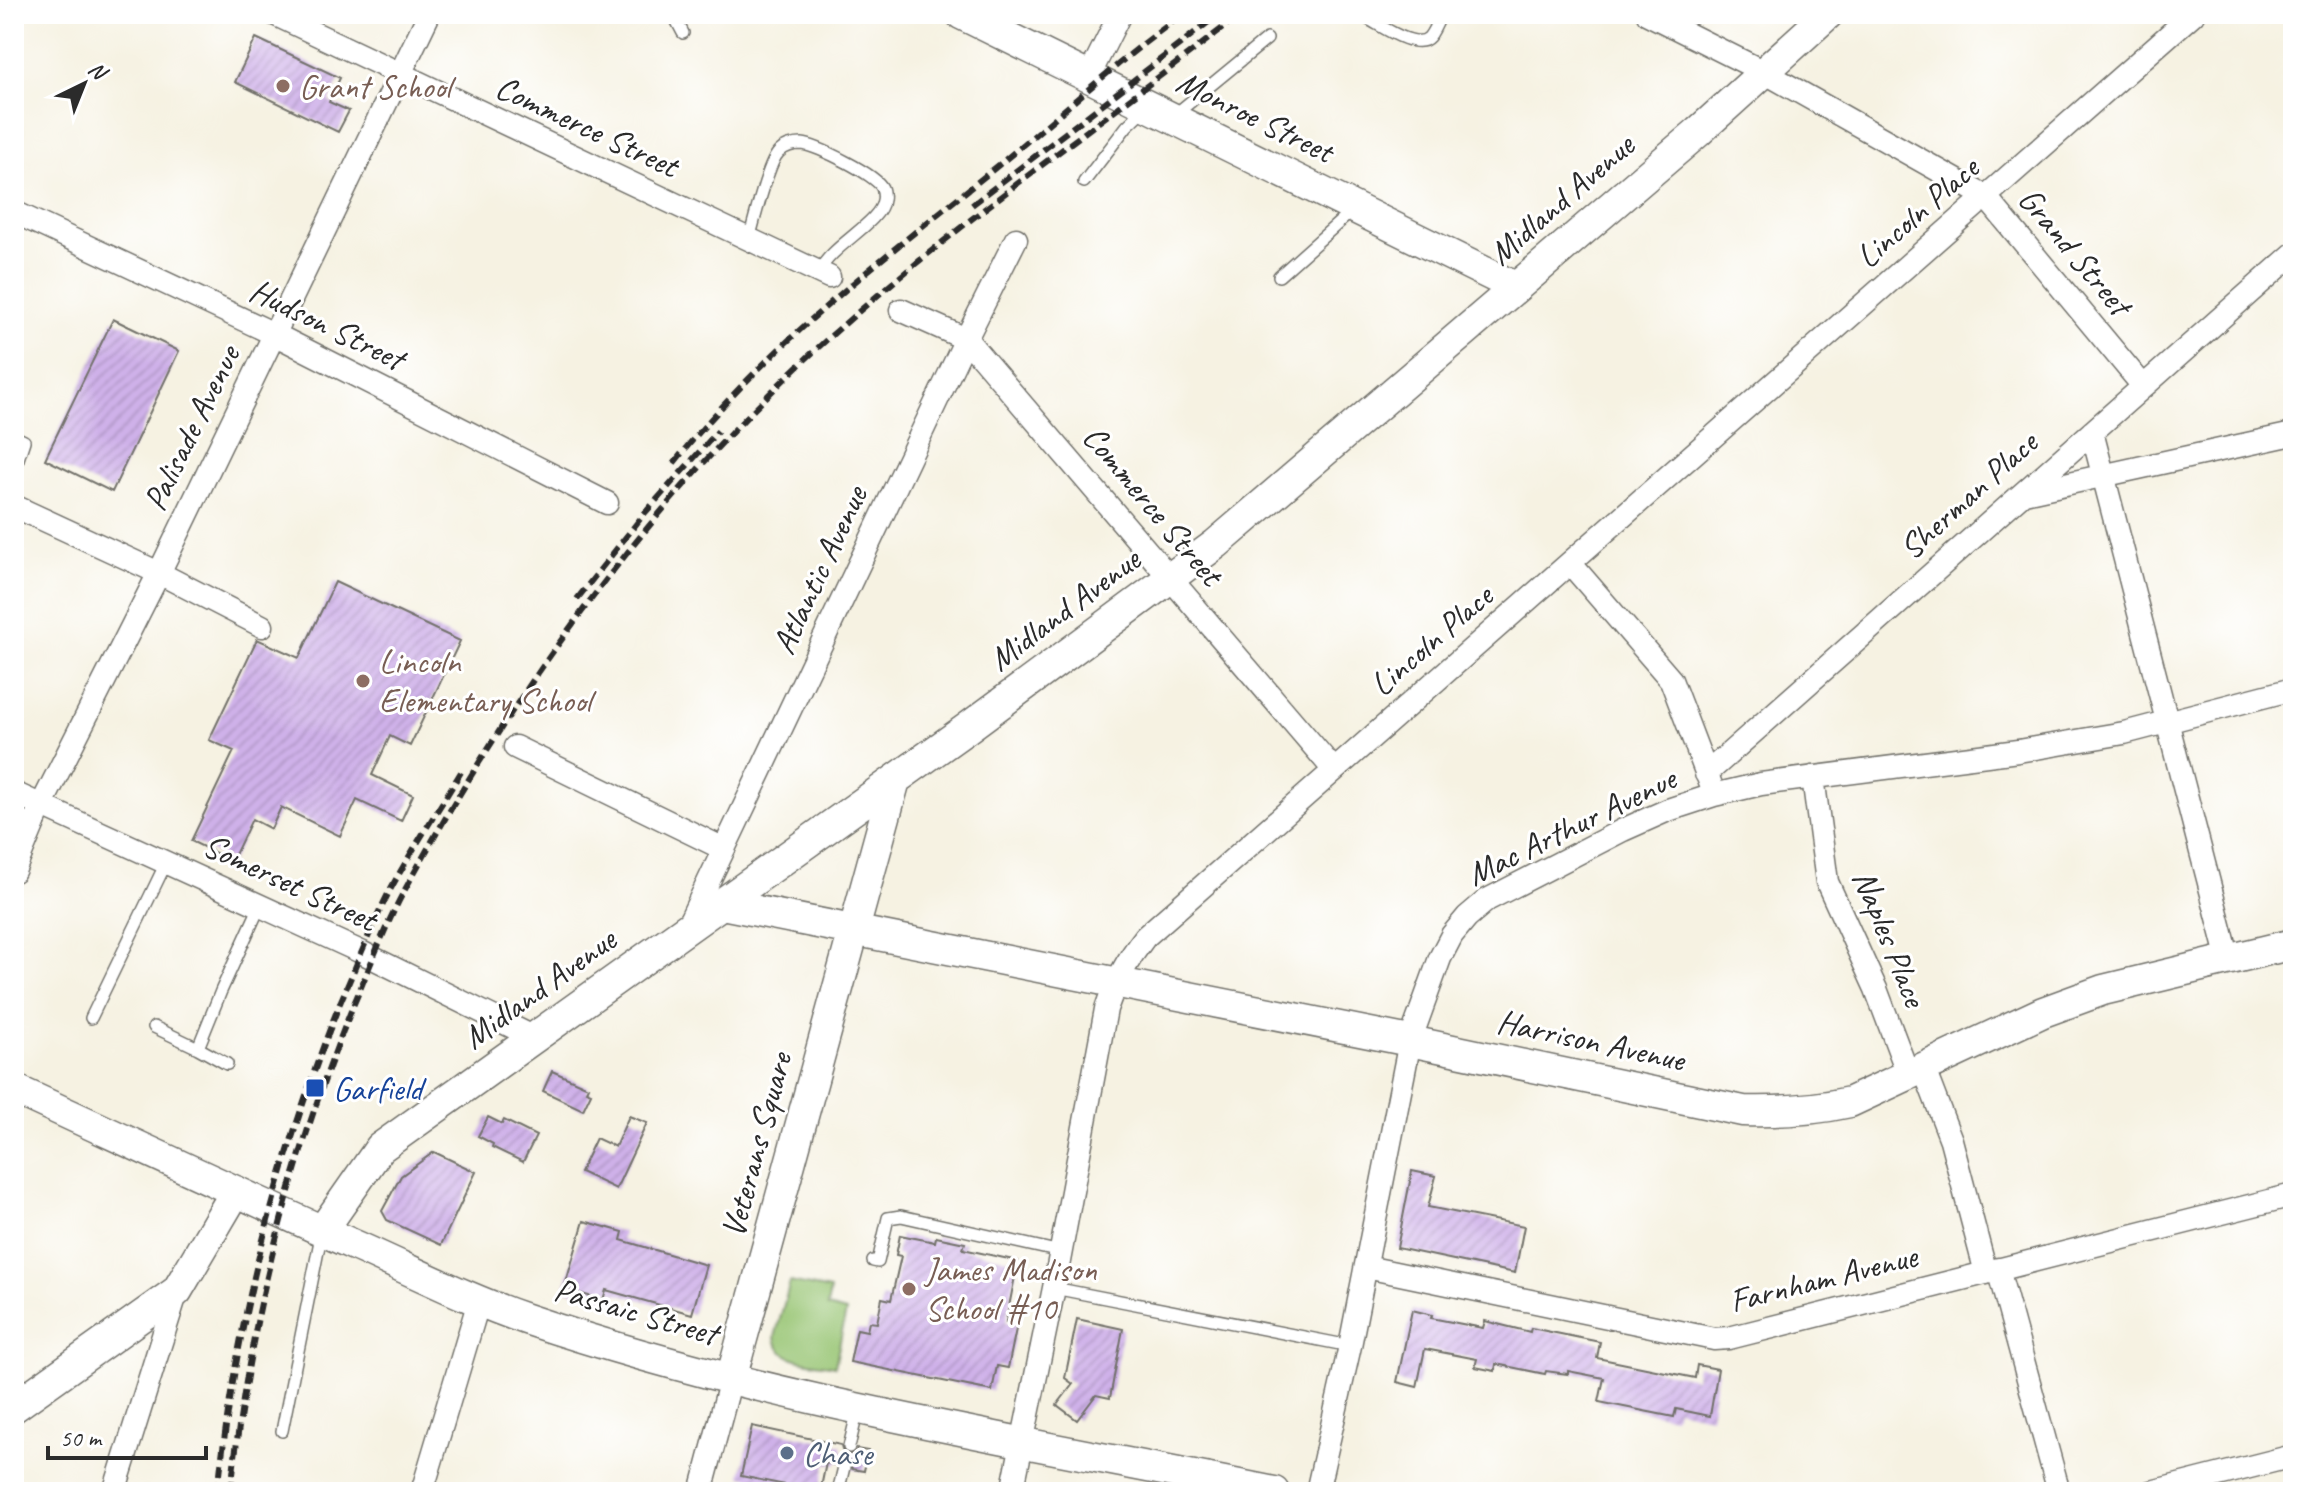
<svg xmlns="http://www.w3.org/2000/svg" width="2307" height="1506" viewBox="0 0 2307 1506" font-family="Caveat,sans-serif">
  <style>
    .green { fill: #98c573; stroke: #62784f; stroke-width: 2 }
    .building { fill: url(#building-hatch) }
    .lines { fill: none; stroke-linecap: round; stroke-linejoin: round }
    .lane-casing { stroke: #72716b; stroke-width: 14 }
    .street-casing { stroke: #72716b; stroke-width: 25 }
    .secondary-casing { stroke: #72716b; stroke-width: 33 }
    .lane { stroke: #fff; stroke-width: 11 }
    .street { stroke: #fff; stroke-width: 22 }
    .secondary { stroke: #fff; stroke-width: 30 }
    .rail { stroke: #2b2b2b; stroke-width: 6; stroke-dasharray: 12 6; stroke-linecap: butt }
    .education-dot { fill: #8d6e63; stroke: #fff; stroke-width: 3 }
    .transit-dot { fill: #1a4fb4; stroke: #fff; stroke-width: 3 }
    .service-dot { fill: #5c6f8a; stroke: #fff; stroke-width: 3 }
    .labels { text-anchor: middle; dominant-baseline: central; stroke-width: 6; stroke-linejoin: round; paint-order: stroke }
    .education-label { font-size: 34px; fill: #785e54; stroke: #fff; text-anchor: start }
    .street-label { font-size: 34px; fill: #2b2b2b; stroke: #fff }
    .transit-label { font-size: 34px; fill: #164399; stroke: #fff; text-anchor: start }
    .service-label { font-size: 34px; fill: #4e5e75; stroke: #fff; text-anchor: start }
  </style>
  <defs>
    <pattern id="building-hatch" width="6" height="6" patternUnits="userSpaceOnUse" patternTransform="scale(2)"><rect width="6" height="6" fill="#cfb1e9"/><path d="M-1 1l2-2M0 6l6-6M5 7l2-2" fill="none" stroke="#b298c8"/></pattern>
  </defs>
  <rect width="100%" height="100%" fill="#fff"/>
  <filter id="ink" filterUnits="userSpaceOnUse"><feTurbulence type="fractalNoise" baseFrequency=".0125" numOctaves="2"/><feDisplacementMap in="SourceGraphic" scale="16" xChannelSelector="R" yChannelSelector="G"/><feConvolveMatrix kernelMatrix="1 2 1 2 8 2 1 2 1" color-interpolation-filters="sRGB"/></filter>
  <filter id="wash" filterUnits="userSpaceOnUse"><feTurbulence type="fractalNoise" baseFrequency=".006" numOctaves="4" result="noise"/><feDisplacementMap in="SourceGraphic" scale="32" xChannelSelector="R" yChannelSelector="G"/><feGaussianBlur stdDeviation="1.8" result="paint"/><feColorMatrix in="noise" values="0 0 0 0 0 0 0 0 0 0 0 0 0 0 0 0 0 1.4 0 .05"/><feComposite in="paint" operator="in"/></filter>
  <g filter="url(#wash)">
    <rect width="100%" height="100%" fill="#f6f2e2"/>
    <path class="green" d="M790,1282L830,1290L827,1307L846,1312L835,1366C814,1362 778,1363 775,1337Z"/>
    <g id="blocks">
      <path class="building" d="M256,38L340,78L329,102L349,111L338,132L235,82Z
        M113,319L179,351L112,492L45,459Z
        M335,582L460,641L410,746L390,736L372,775L413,795L401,821L357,800L340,836L281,807L271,829L252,819L232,861L191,841L234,751L209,740L257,639L299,658Z
        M552,1071L588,1087L586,1091L591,1093L583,1110L543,1091Z
        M629,1116L647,1123L616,1189L580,1172L596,1138L615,1147Z
        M488,1117L502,1124L504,1120L536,1136L523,1162L492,1147L493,1144L478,1136Z
        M434,1152L476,1172L441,1245L387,1220L382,1211L401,1176Z
        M1412,1171L1436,1176L1428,1207L1524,1226L1515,1273L1397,1248Z
        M584,1221L623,1232L621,1240L706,1265L692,1314L606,1290L603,1300L564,1289Z
        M900,1235L935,1242L936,1237L965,1243L963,1249L1018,1261L1006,1322L1017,1324L1008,1368L997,1366L992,1391L850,1362L857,1329L867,1331L869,1322L877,1323L882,1298L891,1300L901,1256L896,1255Z
        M1412,1310L1432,1315L1431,1318L1483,1328L1485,1321L1530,1332L1531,1328L1600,1342L1597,1358L1695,1378L1697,1365L1718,1369L1710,1416L1676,1409L1674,1417L1599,1402L1604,1378L1568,1371V1374L1546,1371L1545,1374L1496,1364L1495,1371L1475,1367L1477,1359L1425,1349L1417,1387L1397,1382Z
        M1077,1319L1123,1329L1110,1398L1096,1395L1077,1420L1057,1405L1073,1384L1065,1378Z
        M752,1426L841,1445L843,1453L848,1455L855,1453L857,1449L868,1451L864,1471L852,1469L850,1461L845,1459L838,1461L836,1465L826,1463L820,1492L741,1476Z"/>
    </g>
  </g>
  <g filter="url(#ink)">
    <use href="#blocks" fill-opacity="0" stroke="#72716b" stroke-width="2"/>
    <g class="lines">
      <g class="lane-casing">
        <path id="lane" d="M673,14L683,33
          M1367,14L1370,20C1383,27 1417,51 1429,37C1434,31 1438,21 1441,14
          M1172,117L1267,39
          M1084,182L1127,126L1145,109
          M749,239C754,222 768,162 779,152C785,146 793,144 802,144C816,145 877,175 882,188C883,189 884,199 883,200C881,223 831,245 819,272
          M1279,276L1352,211
          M14,436L24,441L14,471
          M91,1018L166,863
          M154,1027L198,1048L221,991L260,906
          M198,1048L227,1064
          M873,1261L878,1262L888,1218L901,1216L1061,1252
          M1054,1288L1350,1346
          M282,1431L322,1231
          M849,1447L858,1409
          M838,1492L844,1467"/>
      </g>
      <g class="street-casing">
        <path id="street" d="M274,14L829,277
          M1648,14L1764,72L1986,197L2143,386
          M1089,76L1120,14
          M14,212L274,334L607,503
          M901,310L966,339L1334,770
          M2092,432L2229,960
          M2024,493L2293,434
          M14,506L159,573L262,626
          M1570,563L1671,680L1711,785
          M515,747L724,849
          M1706,774L2293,254
          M1813,777L1827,882L1876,989L1908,1074
          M14,793L361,952L535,1038
          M14,871L41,806L159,573L429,14
          M686,929L966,339L1016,239
          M1923,1067L1951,1140L1986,1273
          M1366,1267L1714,1339L1729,1338L2293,1195
          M1998,1269L2059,1492
          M114,1492L177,1291
          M422,1492L479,1301
          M701,1492L731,1379
          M1012,1492L1054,1288L1106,1009C1115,981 1127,960 1145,937L2193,14
          M1317,1492L1350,1346L1410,1041L1440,958L1452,935L1467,917L1487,900L1623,830L1668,810L1714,795L1761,784L2018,751L2124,733L2293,689
          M2151,1492L2293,1456"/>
      </g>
      <g class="secondary-casing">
        <path id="secondary" d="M961,14L1515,287
          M722,904L1410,1041L1743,1111C1780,1112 1814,1110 1850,1102L2043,1012L2103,990L2293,944
          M14,1089C127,1141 240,1194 354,1245C411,1270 467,1299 526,1319C768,1401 1024,1441 1274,1492
          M322,1231L380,1148L966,729L1216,544L1698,132L1828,14
          M731,1379L895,780
          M14,1407L177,1291L236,1191"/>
      </g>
      <use href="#lane" class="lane"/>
      <use href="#street" class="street"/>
      <use href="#secondary" class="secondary"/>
      <path class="rail" d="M972,205L1219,14
        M674,463C765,347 886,256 1000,164C1061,114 1119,60 1183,14
        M577,599L644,514L718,431
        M218,1492C235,1325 278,1159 340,1003C356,966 371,928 389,892C411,851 437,812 461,772
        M231,1492C248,1326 290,1160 353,1006C369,969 383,931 402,895C509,698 645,508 810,355C945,231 1097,126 1241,14"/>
    </g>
  </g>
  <g class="education-dot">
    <circle cx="283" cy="86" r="8"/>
    <circle cx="363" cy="681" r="8"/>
    <circle cx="909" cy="1289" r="8"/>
  </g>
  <rect class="transit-dot" x="305" y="1078" width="20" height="20" rx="4"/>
  <circle class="service-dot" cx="787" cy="1453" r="8"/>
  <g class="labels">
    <g class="education-label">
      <text x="299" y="86">Grant School</text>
      <text x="379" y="661">Lincoln<tspan x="379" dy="39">Elementary School</tspan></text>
      <text x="925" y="1269">James Madison<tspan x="925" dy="39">School #10</tspan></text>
    </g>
    <g class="street-label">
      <text transform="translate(1255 116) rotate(26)">Monroe Street</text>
      <text transform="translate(587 126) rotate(25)">Commerce Street</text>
      <text transform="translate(1561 199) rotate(-41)">Midland Avenue</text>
      <text transform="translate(1917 212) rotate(-41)">Lincoln Place</text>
      <text transform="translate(2075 251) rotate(50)">Grand Street</text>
      <text transform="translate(327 324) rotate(26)">Hudson Street</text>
      <text transform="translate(191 428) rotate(-64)">Palisade Avenue</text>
      <text transform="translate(1968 495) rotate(-42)">Sherman Place</text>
      <text transform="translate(1153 505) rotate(50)">Commerce Street</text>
      <text transform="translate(819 570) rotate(-65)">Atlantic Avenue</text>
      <text transform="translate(1064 609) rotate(-37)">Midland Avenue</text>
      <text transform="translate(1431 640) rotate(-41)">Lincoln Place</text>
      <text transform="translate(1571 826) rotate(-26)">Mac Arthur Avenue</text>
      <text transform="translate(290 882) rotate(25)">Somerset Street</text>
      <text transform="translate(1890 938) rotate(68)">Naples Place</text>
      <text transform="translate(539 988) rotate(-36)">Midland Avenue</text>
      <text transform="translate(1591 1040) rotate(12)">Harrison Avenue</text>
      <text transform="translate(756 1145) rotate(-75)">Veterans Square</text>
      <text transform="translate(1823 1278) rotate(-14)">Farnham Avenue</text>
      <text transform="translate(636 1311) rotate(16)">Passaic Street</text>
    </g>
    <g class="transit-label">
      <text x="333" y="1088">Garfield</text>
    </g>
    <g class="service-label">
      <text x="803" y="1453">Chase</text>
    </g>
  </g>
  <rect width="2307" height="1506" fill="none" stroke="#fff" stroke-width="48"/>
  <g transform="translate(84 84) rotate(43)" stroke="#ffffff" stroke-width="6" paint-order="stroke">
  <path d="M0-6L14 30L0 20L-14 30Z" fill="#2b2b2b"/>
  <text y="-12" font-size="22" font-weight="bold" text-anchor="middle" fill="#2b2b2b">N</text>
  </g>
  <path d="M48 1446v12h158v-12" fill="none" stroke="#2b2b2b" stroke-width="4"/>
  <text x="60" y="1446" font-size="24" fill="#2b2b2b" stroke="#ffffff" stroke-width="6" paint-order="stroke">50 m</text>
</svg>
